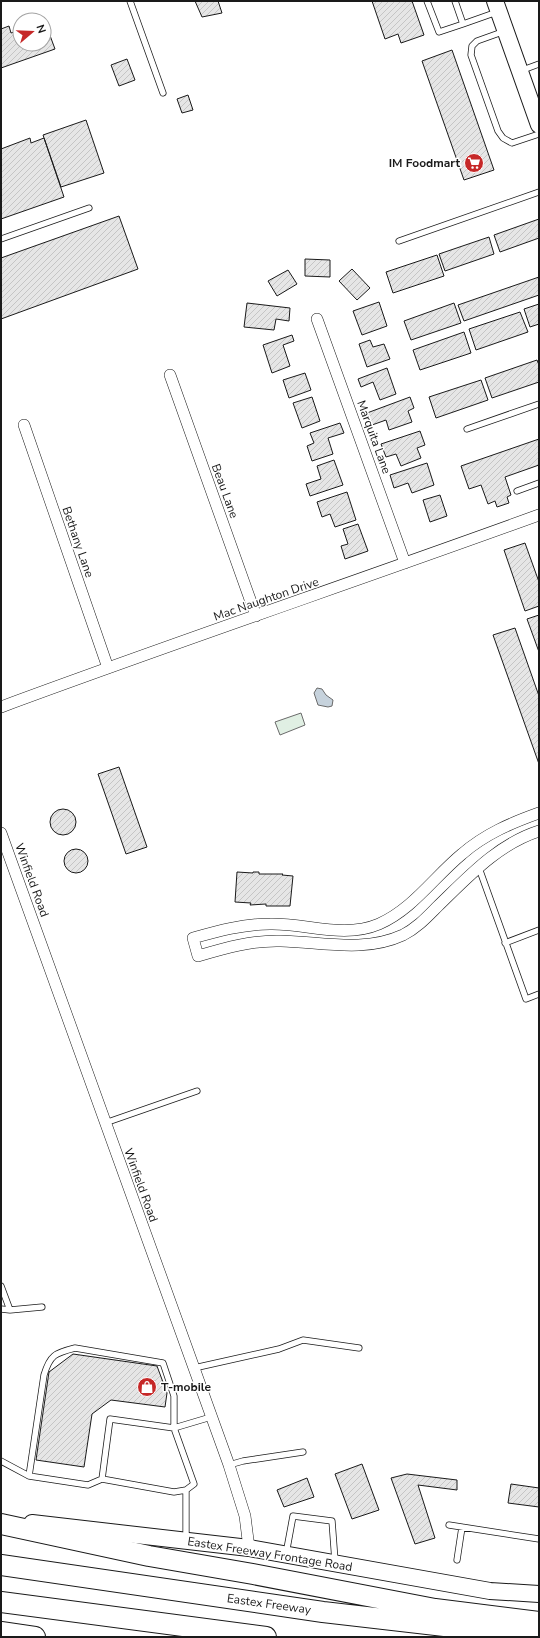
<svg xmlns="http://www.w3.org/2000/svg" width="540" height="1638" viewBox="0 0 540 1638" font-family="'Nunito Sans',sans-serif">
  <style>
    .garden { fill: #e0efe3; stroke: #6a6a6a }
    .water { fill: #c6d2dc; stroke: #6a6a6a }
    .building { fill: url(#building-hatch); stroke: #1a1a1a }
    .lines { fill: none; stroke-linecap: round; stroke-linejoin: round }
    .service-casing { stroke: #1a1a1a; stroke-width: 7 }
    .minor-casing { stroke: #1a1a1a; stroke-width: 12 }
    .secondary-casing { stroke: #1a1a1a; stroke-width: 18 }
    .motorway-casing { stroke: #1a1a1a; stroke-width: 22 }
    .service { stroke: #fff; stroke-width: 5.5 }
    .minor { stroke: #fff; stroke-width: 11 }
    .secondary { stroke: #fff; stroke-width: 16 }
    .motorway { stroke: #fff; stroke-width: 20 }
    .labels { text-anchor: middle; dominant-baseline: central; stroke-width: 3; stroke-linejoin: round; paint-order: stroke }
    .poi-label { font-size: 12px; font-weight: bold; fill: #1a1a1a; stroke: #fff; text-anchor: end }
    .street-label { font-size: 12px; fill: #1a1a1a; stroke: #fff }
  </style>
  <defs>
    <pattern id="building-hatch" width="6" height="6" patternUnits="userSpaceOnUse"><rect width="6" height="6" fill="#e6e6e6"/><path d="M-1 1l2-2M0 6l6-6M5 7l2-2" fill="none" stroke="#c5c5c5"/></pattern>
  </defs>
  <rect width="100%" height="100%" fill="#fff"/>
  <path class="garden" d="M301,713L305,725L280,735L275,722Z"/>
  <path class="water" d="M317,688L322,689L326,695L333,700L332,706L328,707L318,705L314,693Z"/>
  <path class="building" d="M195,1H218L222,13L202,17Z
    M372,1H412L424,35L401,43L398,34L385,39Z
    M44,22H45L55,49L1,68V29L9,26L11,33L20,30V44H44Z
    M452,50L494,170L464,180L422,61Z
    M127,59L135,80L119,86L111,65Z
    M188,95L193,110L182,113L177,99Z
    M86,120L104,173L61,187L43,135Z
    M30,138L31,143L44,138L64,197L1,219V149Z
    M119,216L138,269L1,319V258Z
    M539,219V238L500,252L494,235Z
    M489,237L494,254L445,271L439,254Z
    M437,255L444,276L393,293L386,272Z
    M305,259L330,260V277L305,276Z
    M352,269L370,288L357,300L339,281Z
    M288,270L297,284L277,296L268,281Z
    M539,277V295L464,321L458,305Z
    M379,302L387,326L362,335L353,311Z
    M247,303L290,308L289,321L276,319L274,330L244,327Z
    M454,303L461,323L411,340L404,321Z
    M539,304V324L530,327L524,309Z
    M520,312L528,332L476,350L469,329Z
    M464,332L471,353L420,370L413,350Z
    M292,335L294,341L283,345L290,366L272,373L263,345Z
    M370,340L373,347L384,344L390,359L367,367L359,344Z
    M537,360L539,365V382L492,398L485,378Z
    M387,368L396,394L380,400L373,382L361,387L358,379Z
    M305,373L311,390L289,398L283,380Z
    M481,380L488,400L436,418L429,397Z
    M312,397L320,421L302,428L293,403Z
    M410,397L414,408L408,411L412,422L389,430L386,420L372,425L367,413Z
    M340,423L344,433L328,438L333,454L312,461L307,446L314,443L310,433Z
    M420,431L425,445L417,448L421,458L401,466L396,454L386,457L381,444Z
    M539,439V465L505,477L511,495L507,497L509,503L497,507L495,501L488,504L481,485L469,489L461,466Z
    M334,460L343,485L310,496L306,484L321,479L317,466Z
    M427,463L434,485L412,493L408,483L394,488L390,475Z
    M347,492L356,520L335,527L330,514L322,517L317,502Z
    M440,495L447,516L430,522L423,500Z
    M358,524L368,551L345,559L341,546L348,544L343,529Z
    M525,543L539,582V606L525,611L504,550Z
    M539,615V652L527,619Z
    M515,628L539,696V764L493,635Z
    M119,767L147,847L126,854L98,774Z
    M50 822a13 13 0 1 1 26 0a13 13 0 1 1-26 0Z
    M64 861a12 12 0 1 1 24 0a12 12 0 1 1-24 0Z
    M237,872L253,873V872H259V874H283L282,875L293,876L290,906H266V904L250,905L251,903L235,902Z
    M73,1354L157,1366L167,1393L165,1407L111,1400L92,1414L84,1467L36,1460L49,1372Z
    M362,1464L379,1510L352,1519L335,1474Z
    M407,1474L457,1480V1490L418,1485L435,1538L415,1544L391,1478Z
    M307,1478L314,1497L284,1507L277,1490Z
    M511,1484L539,1488V1507L508,1503Z"/>
  <g class="lines">
    <g class="service-casing">
      <path id="service" d="M130,1L163,93
        M427,1L439,32L463,24
        M455,1L463,24L497,12
        M505,31L477,41L472,46L471,55L498,131L503,138L512,143L539,134
        M520,71L539,64
        M1,239L89,208
        M399,241L539,192
        M467,429L539,404
        M517,491L539,483
        M479,868L526,999L539,994
        M505,943L539,930
        M105,1123L197,1091
        M1,1286L10,1310L1,1309
        M10,1310L42,1307
        M194,1368L279,1349L303,1340L359,1348
        M1,1461L29,1476L88,1485L102,1479L110,1419L174,1428L194,1484L186,1490L174,1492L102,1479
        M229,1465L243,1461L303,1452
        M29,1476L44,1375C50,1355 55,1353 75,1348L163,1363L174,1396V1428L211,1417
        M186,1490V1540
        M449,1525L539,1539
        M286,1554L293,1516L332,1521L335,1561
        M457,1560L462,1527"/>
    </g>
    <g class="minor-casing">
      <path id="minor" d="M317,319L405,563
        M170,375L256,616
        M24,425L108,668
        M1,707C179,641 360,580 539,515
        M539,813C511,823 485,834 462,854C434,877 413,909 379,924C344,939 306,923 270,924C243,924 218,931 193,938L198,956C225,948 253,940 281,941C322,942 364,953 403,935C417,928 427,917 438,906C468,877 498,844 539,831
        M1,833L229,1465L245,1516L249,1548"/>
    </g>
    <g class="secondary-casing">
      <path id="secondary" d="M495,1L539,125
        M32,1523L249,1548L490,1591L539,1594"/>
    </g>
    <g class="motorway-casing">
      <path id="motorway" d="M1,1524L149,1556L253,1574L435,1609L539,1622
        M1,1565L323,1612L539,1637
        M1,1602L266,1637
        M1,1632L35,1637"/>
    </g>
    <use href="#service" class="service"/>
    <use href="#minor" class="minor"/>
    <use href="#secondary" class="secondary"/>
    <use href="#motorway" class="motorway"/>
  </g>
  <defs>
    <g id="supermarket-disc" transform="scale(1)"><circle r="9.5" fill="#c62828" stroke="#fff"/><path d="M-6-5.5h2.5l.6 2H6L4.5 2H-2.5L-4.4-4H-6ZM-1.5 3.2a1.3 1.3 0 1 0 .1 0ZM3 3.2a1.3 1.3 0 1 0 .1 0Z" fill="#fff"/></g>
    <g id="shop-disc" transform="scale(1)"><circle r="9.5" fill="#c62828" stroke="#fff"/><path d="M-5-2.5h2.3a2.7 3.5 0 0 1 5.4 0H5L5.5 6h-11ZM-1.5-2.5h3a1.5 2.3 0 0 0-3 0Z" fill="#fff"/></g>
  </defs>
  <g fill-rule="evenodd">
    <use href="#supermarket-disc" x="474" y="163"/>
    <use href="#shop-disc" x="147" y="1387"/>
  </g>
  <g class="labels">
    <g class="poi-label">
      <text x="460" y="163">IM Foodmart</text>
      <text x="161" y="1387" text-anchor="start">T-mobile</text>
    </g>
    <g class="street-label">
      <text transform="translate(374 437) rotate(70)">Marquita Lane</text>
      <text transform="translate(225 491) rotate(70)">Beau Lane</text>
      <text transform="translate(78 542) rotate(71)">Bethany Lane</text>
      <text transform="translate(266 599) rotate(-19)">Mac Naughton Drive</text>
      <text transform="translate(32 880) rotate(70)">Winfield Road</text>
      <text transform="translate(141 1185) rotate(70)">Winfield Road</text>
      <text transform="translate(270 1554) rotate(9)">Eastex Freeway Frontage Road</text>
      <text transform="translate(269 1604) rotate(8)">Eastex Freeway</text>
    </g>
  </g>
  <rect width="540" height="1638" fill="none" stroke="#1a1a1a" stroke-width="4"/>
  <g transform="translate(32 32) rotate(71)"><circle r="19" fill="#ffffff" stroke="#a3a3a3"/>
  <path d="M0-3L7 15L0 10L-7 15Z" fill="#c62828"/>
  <text y="-6" font-size="11" font-weight="bold" text-anchor="middle" fill="#1a1a1a">N</text>
  </g>
</svg>
